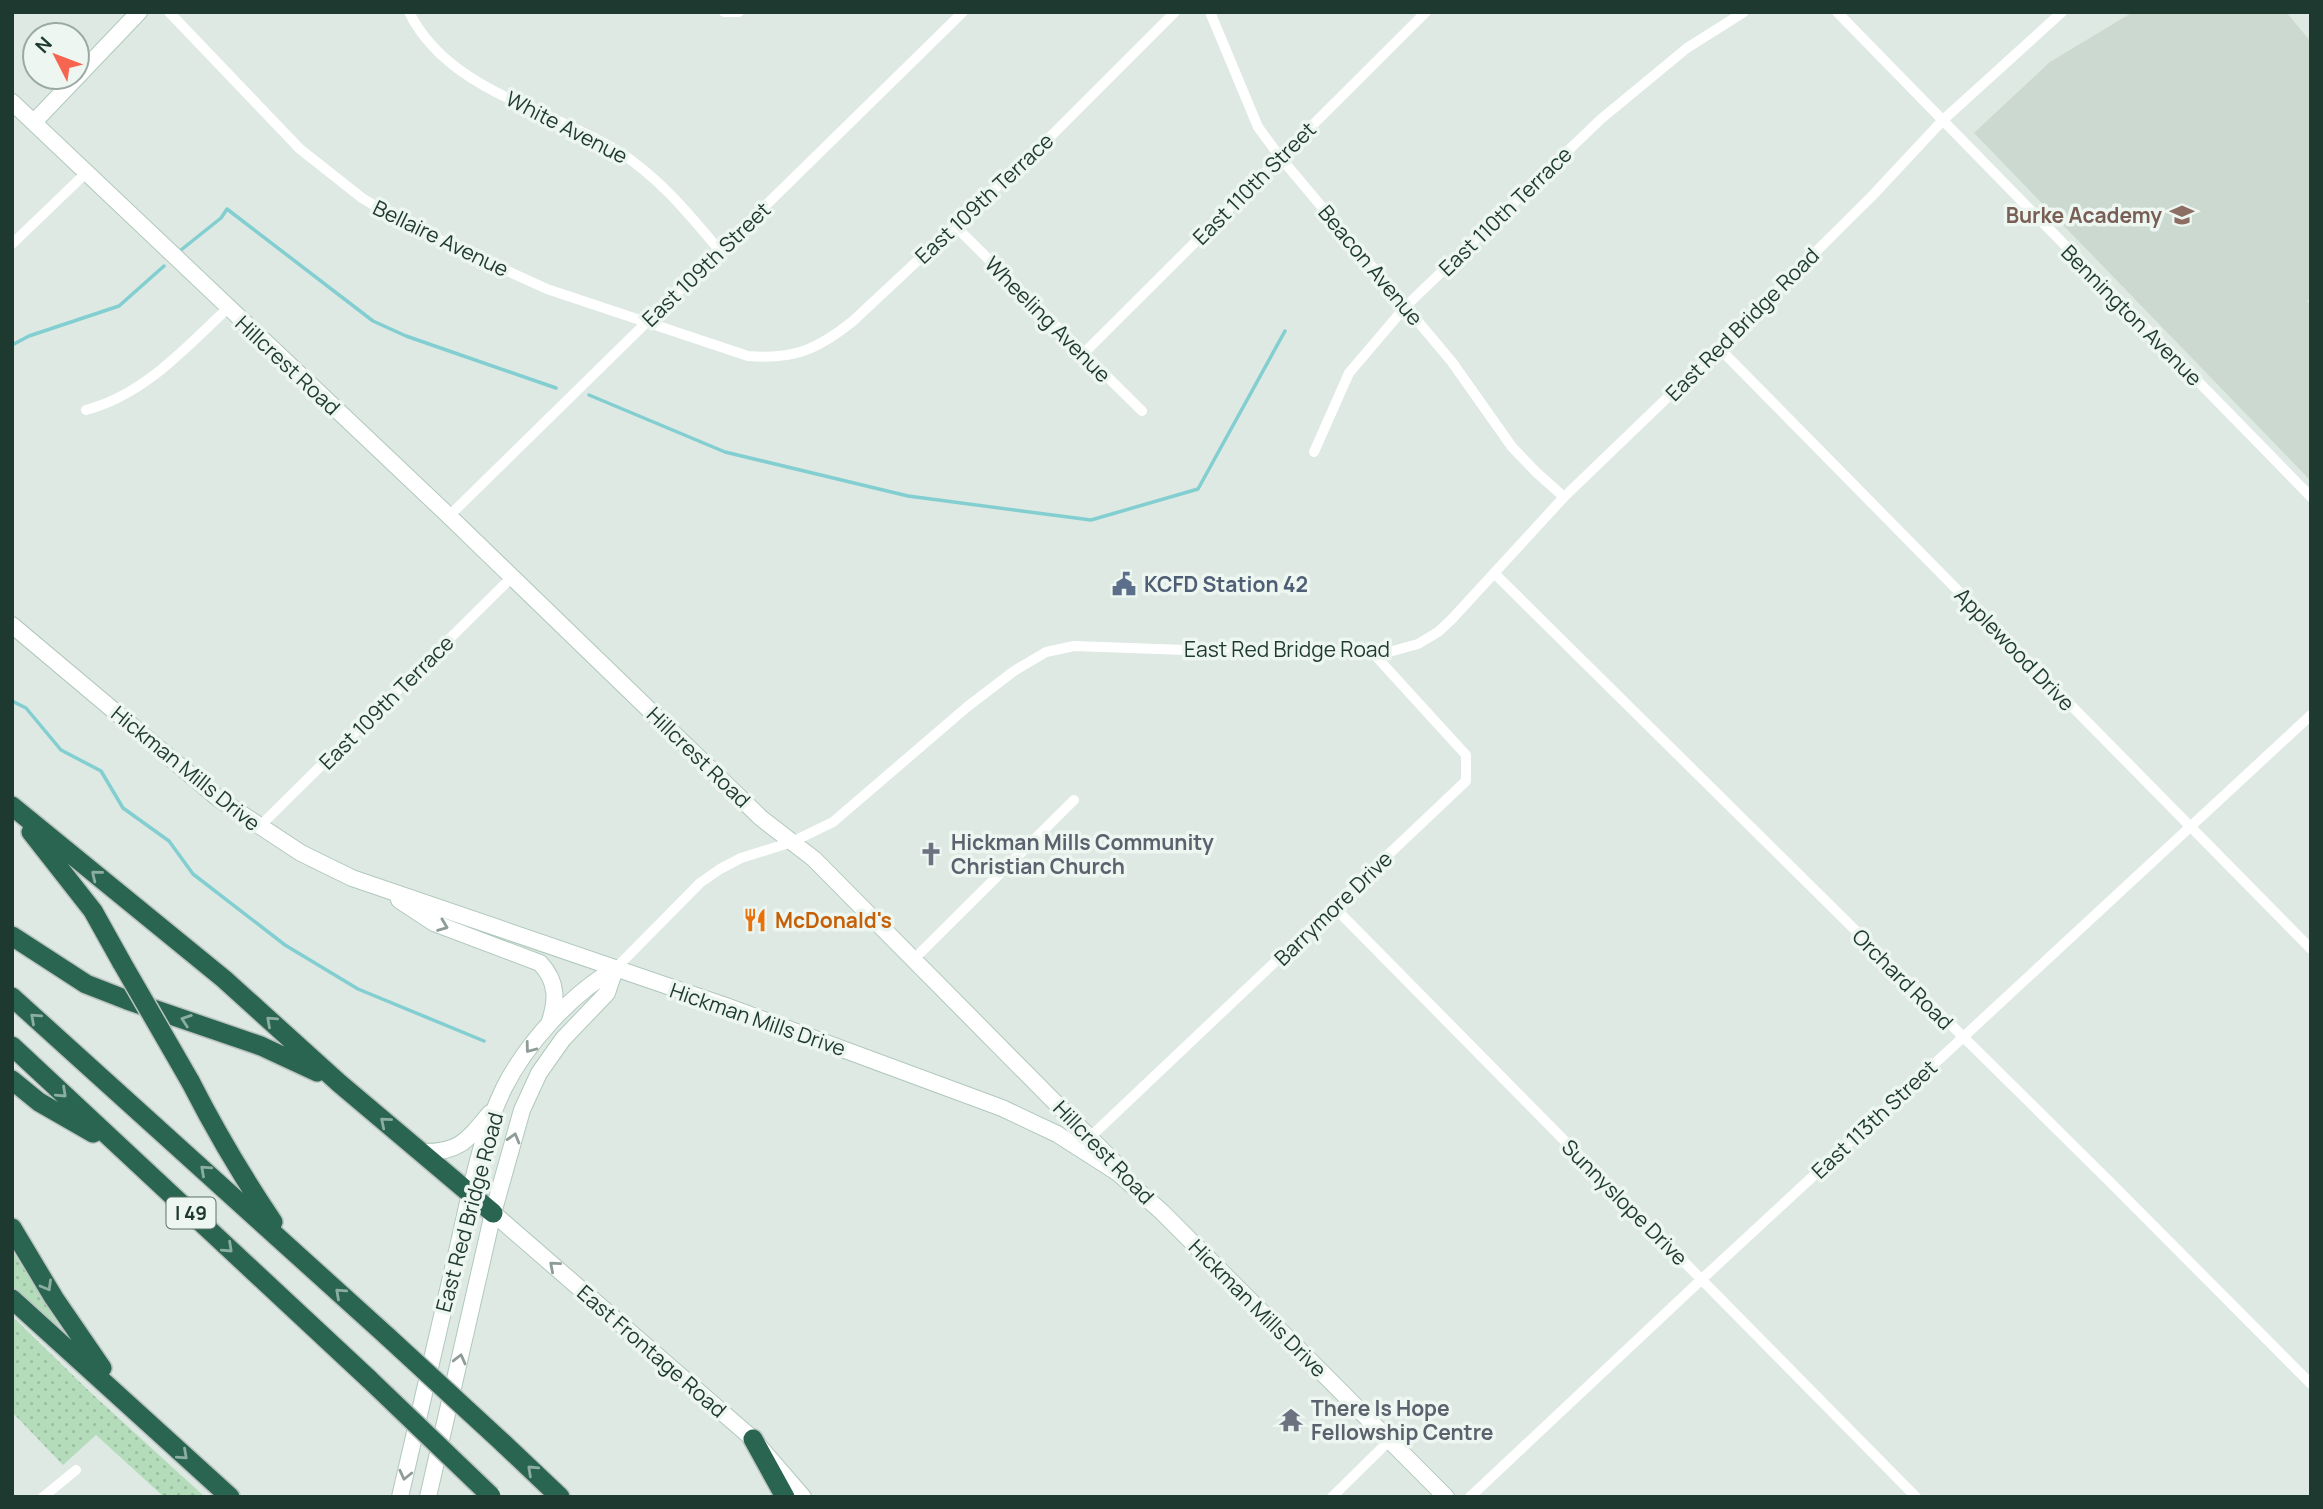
<svg xmlns="http://www.w3.org/2000/svg" width="2323" height="1509" viewBox="0 0 2323 1509" font-family="Manrope,sans-serif">
  <style>
    .built { fill: #cbd9d1 }
    .grass { fill: url(#grass-dots) }
    .lines { fill: none; stroke-linecap: round; stroke-linejoin: round }
    .stream { stroke: #82ced1; stroke-width: 3.5 }
    .secondary-casing { stroke: #b0c9bd; stroke-width: 18 }
    .highway-casing { stroke: #bcc4c1; stroke-width: 22 }
    .street { stroke: #fff; stroke-width: 10 }
    .secondary { stroke: #fff; stroke-width: 16 }
    .highway { stroke: #2a6552; stroke-width: 19 }
    .highway-bridge-casing { stroke: #bcc4c1; stroke-width: 22; stroke-linecap: butt }
    .highway-bridge { stroke: #2a6552; stroke-width: 19 }
    .oneway { stroke: #8caea1 }
    .oneway2 { stroke: #8e9c97 }
    .labels { text-anchor: middle; dominant-baseline: central; stroke-width: 7; stroke-linejoin: round; paint-order: stroke }
    .shield { fill: #edf6f0; stroke: #5c7269; stroke-width: 2 }
    .shield-label { font-size: 19px; font-weight: bold; fill: #1e392f }
    .street-label { font-size: 21px; fill: #1e392f; stroke: #edf6f0 }
    .education-label { font-size: 21px; font-weight: bold; fill: #785e54; stroke: #edf6f0; text-anchor: end }
    .service-label { font-size: 21px; font-weight: bold; fill: #4e5e75; stroke: #edf6f0; text-anchor: start }
    .worship-label { font-size: 21px; font-weight: bold; fill: #5b616d; stroke: #edf6f0; text-anchor: start }
    .food-label { font-size: 21px; font-weight: bold; fill: #c56008; stroke: #edf6f0; text-anchor: start }
  </style>
  <defs>
    <pattern id="grass-dots" width="8" height="8" patternUnits="userSpaceOnUse" patternTransform="scale(1.75)"><rect width="8" height="8" fill="#b4dcbb"/><path d="M2 2h.1M6 6h.1" fill="none" stroke="#9abea1" stroke-width="1.8" stroke-linecap="round"/></pattern>
  </defs>
  <rect width="100%" height="100%" fill="#dde9e2"/>
  <path class="built" d="M2133,12H2286L2311,42V298L2307,301L2311,305V481L1974,133L2050,62Z"/>
  <path class="grass" d="M12,1250L64,1334L12,1286Z
    M12,1316L91,1393L205,1497H164L96,1435L63,1465L12,1412Z"/>
  <g class="lines">
    <path class="stream" d="M181,250L221,218L227,209L373,321L406,336L556,388
      M12,345L29,336L119,306L164,266
      M589,395L725,452L908,496L1091,520L1198,489L1285,331
      M12,701L26,708L61,750L101,771L123,808L169,841L193,874L285,945L358,989L484,1041"/>
    <g class="secondary-casing">
      <path id="secondary" d="M12,102L449,516L761,818L814,859L1117,1165
        M34,122L139,12
        M12,625L219,799L301,853L352,878L726,1006L1002,1108L1057,1134L1118,1173L1162,1212L1446,1497
        M399,900L434,923L540,963C558,982 557,1001 549,1024
        M421,1152C459,1153 467,1141 490,1113
        M493,1213L753,1439L803,1497
        M400,1497C419,1414 439,1330 458,1247C470,1195 480,1137 504,1088C526,1044 572,993 615,969
        M428,1497L493,1213L522,1110L539,1073L563,1039L607,993L615,969"/>
    </g>
    <g class="highway-casing">
      <path id="highway" d="M12,806L224,979L339,1083L493,1213
        M31,832L93,911L122,963
        M12,936L86,984L127,1000L261,1046L317,1072
        M12,997L388,1337
        M12,1046L370,1380
        M12,1080L39,1102L93,1133
        M190,1081C215,1130 242,1176 273,1222
        M12,1228L54,1298L102,1368
        M12,1299L230,1497
        M753,1439L785,1497
        M503,1443L560,1497"/>
    </g>
    <path class="street" d="M169,12L300,149L362,198L405,224L547,289L748,356C794,360 818,349 853,321L1051,136L1175,12
      M409,12C448,91 547,108 616,150C658,176 688,213 720,251
      M724,12H739
      M1210,12L1258,127L1280,157L1452,362L1512,447L1537,473L1564,497
      M1837,12L2311,497
      M955,226L1142,411
      M12,244L87,172
      M1719,348L2311,949
      M1084,353L1426,12
      M86,410C144,395 185,348 228,308
      M1314,452L1349,373L1406,306L1601,119L1687,48L1744,12
      M449,516L963,12
      M1495,574L2107,1179L2311,1384
      M259,827L512,577
      M1334,907L1916,1497
      M914,959L1074,800
      M615,969L700,883L720,869L741,858L792,842L833,822L967,707L1014,671L1046,652L1074,646L1269,653L1389,652L1418,644L1438,632L1451,620L1564,497L1719,348L1872,196L1943,120L2062,12
      M1086,1141L1466,781V755L1372,652
      M43,1497L76,1470
      M1332,1497L1390,1440
      M1470,1497L1702,1279L2311,715"/>
    <use href="#secondary" class="secondary"/>
    <use href="#highway" class="highway"/>
    <g class="highway-bridge-casing">
      <path id="highway-bridge" d="M122,963L190,1081
        M388,1337L503,1443
        M370,1380L491,1496"/>
    </g>
    <use href="#highway-bridge" class="highway-bridge"/>
  </g>
  <defs><path id="oneway-chevron" d="M-2-3.5L2.5 0L-2 3.5" fill="none" stroke-width="1.6" stroke-linecap="round" stroke-linejoin="round" transform="scale(1.75)"/></defs>
  <g class="oneway">
    <use href="#oneway-chevron" transform="translate(96 875) rotate(-141)"/>
    <use href="#oneway-chevron" transform="translate(35 1018) rotate(-138)"/>
    <use href="#oneway-chevron" transform="translate(186 1020) rotate(-161)"/>
    <use href="#oneway-chevron" transform="translate(271 1021) rotate(-138)"/>
    <use href="#oneway-chevron" transform="translate(62 1093) rotate(43)"/>
    <use href="#oneway-chevron" transform="translate(385 1122) rotate(-140)"/>
    <use href="#oneway-chevron" transform="translate(205 1170) rotate(-138)"/>
    <use href="#oneway-chevron" transform="translate(228 1248) rotate(43)"/>
    <use href="#oneway-chevron" transform="translate(47 1286) rotate(60)"/>
    <use href="#oneway-chevron" transform="translate(340 1293) rotate(-138)"/>
    <use href="#oneway-chevron" transform="translate(183 1455) rotate(42)"/>
    <use href="#oneway-chevron" transform="translate(532 1470) rotate(-137)"/>
  </g>
  <g class="oneway2">
    <use href="#oneway-chevron" transform="translate(443 926) rotate(21)"/>
    <use href="#oneway-chevron" transform="translate(530 1048) rotate(127)"/>
    <use href="#oneway-chevron" transform="translate(514 1138) rotate(-74)"/>
    <use href="#oneway-chevron" transform="translate(554 1266) rotate(-139)"/>
    <use href="#oneway-chevron" transform="translate(460 1359) rotate(-76)"/>
    <use href="#oneway-chevron" transform="translate(405 1475) rotate(103)"/>
  </g>
  <defs>
    <g id="school-bare" transform="scale(1.89)"><path d="M0-5L7-2L0 1L-7-2ZM-4 1L0 2.5L4 1V4Q0 6-4 4Z" fill="#8d6e63" stroke="#edf6f0" stroke-width="2.5" paint-order="stroke"/></g>
    <g id="civic-bare" transform="scale(1.89)"><path d="M-.6-6.5H3V-4.5H.6V-3L4-1V1h2V6H-6V1h2V-1L-.6-3ZM-1.2 2.5V6h2.4V2.5Z" fill="#5c6f8a" stroke="#edf6f0" stroke-width="2.5" paint-order="stroke"/></g>
    <g id="church-bare" transform="scale(1.89)"><path d="M-1.2-6h2.4v3.5h3.3v2.4h-3.3V6h-2.4V-.1h-3.3v-2.4h3.3Z" fill="#6b7280" stroke="#edf6f0" stroke-width="2.5" paint-order="stroke"/></g>
    <g id="restaurant-bare" transform="scale(1.89)"><path d="M-5-6h1v4h1v-4h1v4h1v-4h1v5L-1.5 .5V6h-2V.5L-5-1ZM5-6V6H3V1.5H1.5Q1.5-4 5-6Z" fill="#e8710a" stroke="#edf6f0" stroke-width="2.5" paint-order="stroke"/></g>
    <g id="temple-bare" transform="scale(1.89)"><path d="M0-6L5-2H3V0L6.5 2.5H4V6H1.5V3h-3V6H-4V2.5H-6.5L-3 0V-2H-5Z" fill="#6b7280" stroke="#edf6f0" stroke-width="2.5" paint-order="stroke"/></g>
  </defs>
  <g fill-rule="evenodd">
    <use href="#school-bare" x="2182" y="215"/>
    <use href="#civic-bare" x="1124" y="584"/>
    <use href="#church-bare" x="931" y="854"/>
    <use href="#restaurant-bare" x="755" y="920"/>
    <use href="#temple-bare" x="1291" y="1420"/>
  </g>
  <g class="labels">
    <rect class="shield" x="166.5" y="1197.5" width="49" height="31" rx="5"/>
    <g class="shield-label">
      <text x="191" y="1213">I 49</text>
    </g>
    <g class="street-label">
      <text transform="translate(567 127) rotate(27)">White Avenue</text>
      <text transform="translate(1254 183) rotate(-45)">East 110th Street</text>
      <text transform="translate(984 198) rotate(-43)">East 109th Terrace</text>
      <text transform="translate(1505 211) rotate(-44)">East 110th Terrace</text>
      <text transform="translate(441 238) rotate(26)">Bellaire Avenue</text>
      <text transform="translate(706 264) rotate(-44)">East 109th Street</text>
      <text transform="translate(1371 265) rotate(50)">Beacon Avenue</text>
      <text transform="translate(2132 315) rotate(45)">Bennington Avenue</text>
      <text transform="translate(1048 319) rotate(45)">Wheeling Avenue</text>
      <text transform="translate(1742 324) rotate(-45)">East Red Bridge Road</text>
      <text transform="translate(288 365) rotate(43)">Hillcrest Road</text>
      <text x="1287" y="649">East Red Bridge Road</text>
      <text transform="translate(2015 649) rotate(46)">Applewood Drive</text>
      <text transform="translate(386 702) rotate(-45)">East 109th Terrace</text>
      <text transform="translate(699 757) rotate(44)">Hillcrest Road</text>
      <text transform="translate(186 768) rotate(39)">Hickman Mills Drive</text>
      <text transform="translate(1333 908) rotate(-44)">Barrymore Drive</text>
      <text transform="translate(1903 979) rotate(45)">Orchard Road</text>
      <text transform="translate(758 1019) rotate(19)">Hickman Mills Drive</text>
      <text transform="translate(1874 1119) rotate(-43)">East 113th Street</text>
      <text transform="translate(1104 1152) rotate(46)">Hillcrest Road</text>
      <text transform="translate(1625 1202) rotate(45)">Sunnyslope Drive</text>
      <text transform="translate(469 1212) rotate(-75)">East Red Bridge Road</text>
      <text transform="translate(1258 1308) rotate(45)">Hickman Mills Drive</text>
      <text transform="translate(652 1351) rotate(41)">East Frontage Road</text>
    </g>
    <g class="education-label">
      <text x="2162" y="215">Burke Academy</text>
    </g>
    <g class="service-label">
      <text x="1144" y="584">KCFD Station 42</text>
    </g>
    <g class="worship-label">
      <text x="951" y="842">Hickman Mills Community<tspan x="951" dy="24">Christian Church</tspan></text>
      <text x="1311" y="1408">There Is Hope<tspan x="1311" dy="24">Fellowship Centre</tspan></text>
    </g>
    <g class="food-label">
      <text x="775" y="920">McDonald's</text>
    </g>
  </g>
  <rect width="2323" height="1509" fill="none" stroke="#1e392f" stroke-width="28"/>
  <g transform="translate(56 56) rotate(312)"><circle r="33" fill="#edf6f0" stroke="#9aaaa3" stroke-width="2"/>
  <path d="M0-5L12 26L0 18L-12 26Z" fill="#f6654f"/>
  <text y="-10" font-size="19" font-weight="bold" text-anchor="middle" fill="#1e392f">N</text>
  </g>
</svg>
